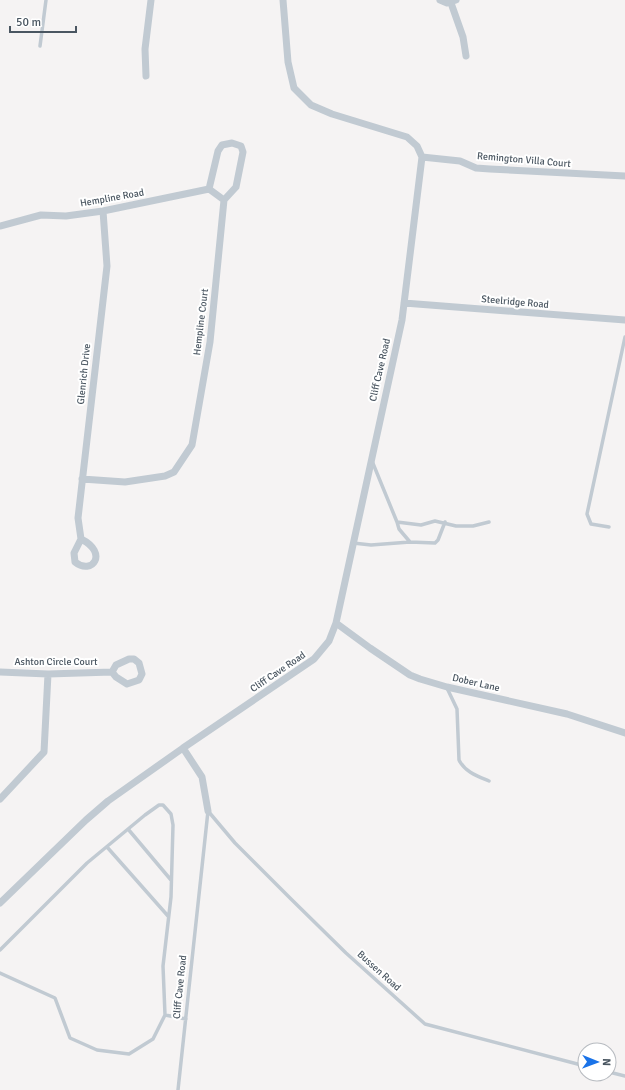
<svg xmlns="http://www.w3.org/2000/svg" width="625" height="1090" viewBox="0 0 625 1090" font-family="Signika,sans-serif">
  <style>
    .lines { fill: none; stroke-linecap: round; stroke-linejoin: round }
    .lane { stroke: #c1cad2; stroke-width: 3.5 }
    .street { stroke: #c1cad2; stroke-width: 7 }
    .labels { text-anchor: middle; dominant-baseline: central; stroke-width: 4; stroke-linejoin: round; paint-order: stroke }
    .street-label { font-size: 10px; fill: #4a5661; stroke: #fff }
  </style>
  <rect width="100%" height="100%" fill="#f5f3f3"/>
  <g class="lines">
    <path class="lane" d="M40,46L46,0
      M372,461L397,522L421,525L435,521L456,526H473L489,522
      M397,522L399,529L410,542
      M609,527L591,524L587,514L625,337
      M353,543L371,545L410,542L435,543L438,540L445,522
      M447,688L457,709L459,760C465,772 477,776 489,781
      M208,811L235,843L291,899L346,953L425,1024L585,1066
      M128,829L171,880
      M107,847L168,916
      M0,950L87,863L145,815L159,805H163L171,814L173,825L171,897L163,966L165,1015
      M0,973L55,998L70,1038L97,1050L129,1054L153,1039L165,1015L186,1019
      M609,1072L625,1076
      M178,1090L208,811"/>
    <path class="street" d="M440,0L447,3L456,0
      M451,3L463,37L466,56
      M146,76L145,49L151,0
      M422,157L460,161L476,168L490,169L625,176
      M0,226L41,215L66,216L103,211L209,189L224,200
      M404,303L625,320
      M82,479L125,482L165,476L174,472L192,445L210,342L224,200L236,187L243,152L241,146L232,143L222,145L218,151L209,189
      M81,539C109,553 92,576 75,562L74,553L81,539L78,518L107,266L103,211
      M336,623L370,648L410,675L420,679L447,687L567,714L625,733
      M129,659H134L139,663L142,674L139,680L127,684L116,677L112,672L116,665Z
      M0,672L48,674L112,672
      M0,799L44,752L48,674
      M208,811L202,777L183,748L314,659L329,641L336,623L402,320L422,157L417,146L407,137L332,114L311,105L294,88L288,62L283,0
      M0,903L86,820L108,801L183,748"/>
  </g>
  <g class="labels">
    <g class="street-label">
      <text transform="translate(524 160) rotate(5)">Remington Villa Court</text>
      <text transform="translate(112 198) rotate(-10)">Hempline Road</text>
      <text transform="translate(515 302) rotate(5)">Steelridge Road</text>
      <text transform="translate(201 322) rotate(-83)">Hempline Court</text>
      <text transform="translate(380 370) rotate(-77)">Cliff Cave Road</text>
      <text transform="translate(84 374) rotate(-84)">Glenrich Drive</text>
      <text x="56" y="662">Ashton Circle Court</text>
      <text transform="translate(278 672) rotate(-34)">Cliff Cave Road</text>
      <text transform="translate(476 683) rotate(13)">Dober Lane</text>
      <text transform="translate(379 971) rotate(42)">Bussen Road</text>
      <text transform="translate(180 987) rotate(-84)">Cliff Cave Road</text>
    </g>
  </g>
  <g transform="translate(597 1062) rotate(91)"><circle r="19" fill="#ffffff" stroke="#b7bbc0"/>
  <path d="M0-3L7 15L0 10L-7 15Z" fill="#1a73e8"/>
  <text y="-6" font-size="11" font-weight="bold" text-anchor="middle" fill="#4a5661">N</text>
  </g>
  <path d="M10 26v6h66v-6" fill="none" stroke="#4a5661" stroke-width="2"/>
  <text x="16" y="26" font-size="12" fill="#4a5661" stroke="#ffffff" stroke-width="3" paint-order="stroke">50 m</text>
</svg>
